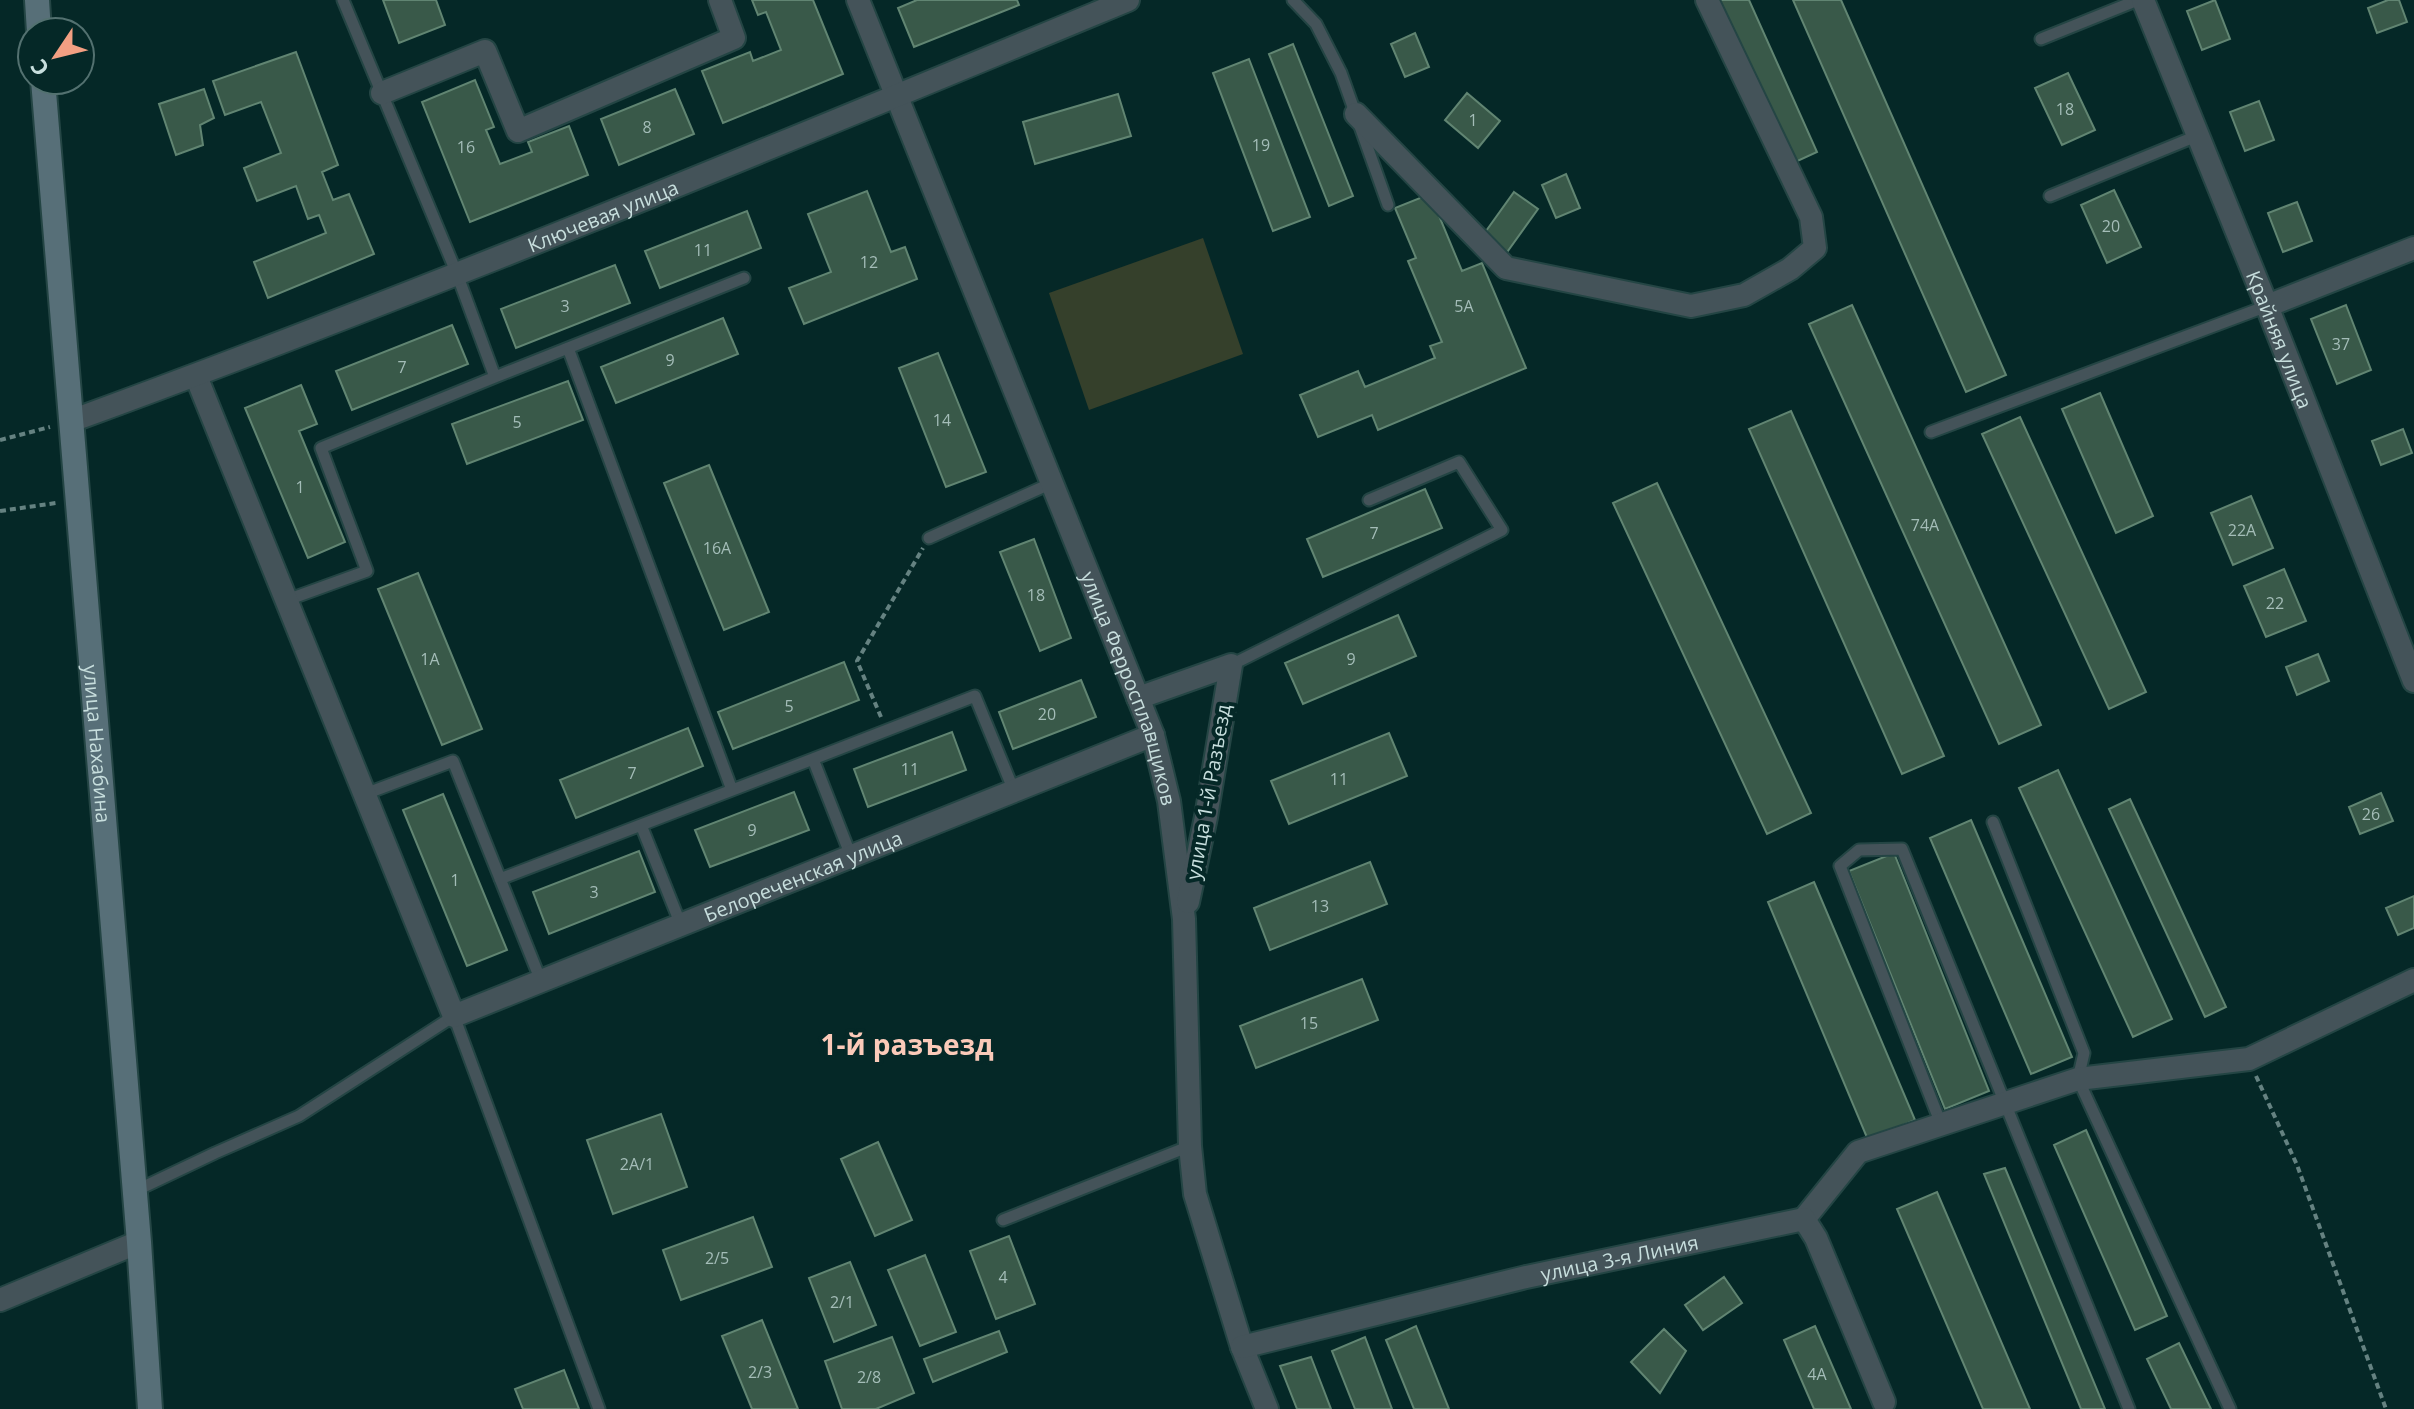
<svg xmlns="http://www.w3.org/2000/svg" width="2414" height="1409" viewBox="0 0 2414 1409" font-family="'Open Sans',sans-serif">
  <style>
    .green { fill: #35402b }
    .building { fill: #395949; stroke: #618572; stroke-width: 2 }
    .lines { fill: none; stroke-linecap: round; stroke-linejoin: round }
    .lane-casing { stroke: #244544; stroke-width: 15 }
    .street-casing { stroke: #244544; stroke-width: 26 }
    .secondary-casing { stroke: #244544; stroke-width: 28 }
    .path { stroke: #658281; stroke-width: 4; stroke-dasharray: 6 4; stroke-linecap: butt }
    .lane { stroke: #445359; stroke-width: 11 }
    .street { stroke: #445359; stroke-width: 22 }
    .secondary { stroke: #576f78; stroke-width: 24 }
    .labels { text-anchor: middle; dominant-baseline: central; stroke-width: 8; stroke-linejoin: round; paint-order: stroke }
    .number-label { font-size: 16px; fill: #a4bdb8 }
    .street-label { font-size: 20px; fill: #c7dedd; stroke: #052827 }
    .district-label { font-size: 28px; font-weight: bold; fill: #fbcab9; stroke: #052827 }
  </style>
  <rect width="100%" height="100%" fill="#052827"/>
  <path class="green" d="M1203,238L1243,354L1089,410L1049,293Z"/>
  <path class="building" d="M383,0H436L445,25L399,43Z
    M752,0H813L843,74L723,123L702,71L750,52L753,61L781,50L766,12L758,15Z
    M917,0H1017L1019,5L914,47L898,8Z
    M1718,0H1749L1817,152L1791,164Z
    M1793,0H1841L2006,375L1966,392Z
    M2215,0L2230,39L2202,50L2187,11Z
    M2388,0H2399L2407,22L2377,33L2368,8Z
    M1415,33L1429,67L1405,77L1391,44Z
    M1293,44L1353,196L1329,206L1269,54Z
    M296,52L338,165L322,172L333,200L349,194L374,254L268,298L254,262L326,233L319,215L308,219L296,186L257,201L244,168L281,153L261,102L225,115L213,81Z
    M1249,59L1310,217L1273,231L1213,73Z
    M2068,73L2095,130L2062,145L2035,88Z
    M475,80L494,127L486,130L500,164L532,152L528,142L569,126L588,175L470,222L422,102Z
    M204,89L214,118L200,125L203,145L176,155L159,104Z
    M675,89L694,134L619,165L601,119Z
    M1467,93L1500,121L1478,148L1445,120Z
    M1118,94L1131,136L1035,164L1023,122Z
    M2259,101L2274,140L2245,151L2230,112Z
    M1566,174L1580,208L1556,218L1542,185Z
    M2114,190L2141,247L2107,263L2081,205Z
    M867,191L891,252L905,247L917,279L804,324L789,288L831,272L808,214Z
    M1514,192L1538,209L1505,255L1481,238Z
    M1430,194L1462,271L1482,263L1526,368L1378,430L1372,415L1318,437L1300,395L1358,371L1365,387L1435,358L1430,346L1442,342L1408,261L1416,258L1395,208Z
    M2297,202L2312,241L2283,252L2268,213Z
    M747,211L761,248L660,288L645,251Z
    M615,265L630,303L516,348L501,309Z
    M1852,305L2041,725L1999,744L1809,324Z
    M2346,305L2371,370L2337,384L2311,319Z
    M723,318L738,354L616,403L601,367Z
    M452,325L468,364L352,410L336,371Z
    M938,353L986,472L946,487L899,368Z
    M568,381L583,420L467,464L452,424Z
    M301,385L317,424L299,431L345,542L308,558L245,408Z
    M2100,393L2153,516L2116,533L2062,409Z
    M1791,411L1944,756L1902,774L1749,429Z
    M2020,417L2146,692L2109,709L1982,434Z
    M2403,429L2412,453L2381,465L2372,441Z
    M709,465L769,612L724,630L664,483Z
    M1657,483L1811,813L1767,834L1613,503Z
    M1425,489L1442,528L1323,577L1307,539Z
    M2251,496L2273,548L2233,565L2211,513Z
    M1034,539L1071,638L1040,651L1000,552Z
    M2284,569L2306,621L2266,637L2244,586Z
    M418,573L482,729L442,745L378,589Z
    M1398,615L1416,656L1303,704L1285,663Z
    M2318,654L2329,681L2297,695L2286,667Z
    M844,662L859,700L733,749L718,712Z
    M1081,680L1096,717L1013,749L999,712Z
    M688,728L703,766L576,818L560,780Z
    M952,732L966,770L868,807L854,769Z
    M1389,733L1407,776L1289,824L1271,781Z
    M2058,770L2172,1019L2133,1037L2019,788Z
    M794,792L809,830L710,867L695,830Z
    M2381,793L2393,821L2360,834L2349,807Z
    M443,794L507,950L467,966L403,810Z
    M2130,799L2226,1007L2205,1017L2109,809Z
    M1971,820L2072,1057L2031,1074L1930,838Z
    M639,851L655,892L549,934L533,892Z
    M1894,853L1989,1091L1945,1109L1849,871Z
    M1370,862L1387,904L1270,950L1254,908Z
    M1814,882L1915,1120L1868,1140L1768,902Z
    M2414,896V928L2398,935L2386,908Z
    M1362,979L1378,1020L1256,1068L1240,1026Z
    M661,1114L687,1187L613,1214L587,1140Z
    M2086,1130L2167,1316L2135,1330L2054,1145Z
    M878,1142L912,1220L875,1236L841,1159Z
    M2005,1168L2105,1409H2081L1984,1174Z
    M1937,1192L2030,1409H1983L1897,1209Z
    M753,1217L772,1267L681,1300L663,1250Z
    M1009,1236L1035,1304L996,1319L970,1251Z
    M925,1255L956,1332L920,1346L888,1270Z
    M850,1262L876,1325L834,1342L809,1278Z
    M1724,1277L1742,1303L1703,1330L1685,1305Z
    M762,1320L798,1409H752L722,1336Z
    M1416,1326L1449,1409H1414L1386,1340Z
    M1815,1326L1851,1409H1814L1784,1340Z
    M1664,1329L1686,1351L1660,1393L1631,1362Z
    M999,1331L1007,1352L933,1382L924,1359Z
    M892,1337L914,1393L876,1409H842L825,1361Z
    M1365,1337L1392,1409H1355L1332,1351Z
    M2179,1343L2211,1409H2171L2147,1359Z
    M1311,1357L1331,1409H1297L1280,1366Z
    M564,1370L579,1409H523L515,1389Z"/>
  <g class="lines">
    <g class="lane-casing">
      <path id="lane" d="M343,0L457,274L495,377L744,278
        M1293,0L1316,24L1341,73L1388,205
        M2041,39L2138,0
        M2050,196L2199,135
        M568,348L732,790
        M1931,432L2267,306
        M929,538L1052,483
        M287,600L367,571L321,448L495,377
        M1231,665L1502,530L1459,462L1369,500
        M813,759L975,696L1014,791
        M365,794L453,761L541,981
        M1993,822L2084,1053L2078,1079L2230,1409
        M500,879L641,825
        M681,925L641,825L813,759L851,856
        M1941,1124L1840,866L1859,850L1902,849L2129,1409
        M135,1191L215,1153L299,1116L454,1016L599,1409
        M1003,1220L1190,1146"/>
    </g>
    <g class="street-casing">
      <g id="street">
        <path id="s1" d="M858,0L1153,735L1169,801L1184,919L1190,1146L1195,1194L1242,1347L1267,1409"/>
        <path id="s2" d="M2143,0L2267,306L2414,681"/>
        <path d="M382,93L485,51L518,131L734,38L720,0"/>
        <path d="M1356,114L1506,268L1691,306L1744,295L1790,269L1815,248L1811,217L1707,0"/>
        <path d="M2267,306L2414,248"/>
        <path id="s3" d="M196,376L454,1016L1153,735"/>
        <path id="s4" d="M71,421C427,291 778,145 1128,0"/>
        <path d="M1138,698L1231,665L1206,817L1188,902"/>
        <path d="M1804,1219L1858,1152L2078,1079L2249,1059L2414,980"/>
        <path d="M0,1300L139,1242"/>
        <path id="s5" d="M1242,1347L1526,1277L1804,1219L1816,1238L1884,1402"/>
      </g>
    </g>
    <g class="secondary-casing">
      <g id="secondary">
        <path d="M37,0L39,32"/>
        <path id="s6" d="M43,80L139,1242L150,1409"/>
      </g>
    </g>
    <path class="path" d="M0,440L50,427
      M0,511L56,503
      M881,717L857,661L923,548
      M2256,1076L2297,1165L2386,1409"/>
    <use href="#lane" class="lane"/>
    <use href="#street" class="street"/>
    <use href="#secondary" class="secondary"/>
  </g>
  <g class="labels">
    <g class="number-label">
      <text x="2065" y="109">18</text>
      <text x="1473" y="120">1</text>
      <text x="647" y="127">8</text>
      <text x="1261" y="145">19</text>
      <text x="466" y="147">16</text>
      <text x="2111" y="226">20</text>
      <text x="703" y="250">11</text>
      <text x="869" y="262">12</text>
      <text x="565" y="306">3</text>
      <text x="1464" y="306">5А</text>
      <text x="2341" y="344">37</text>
      <text x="670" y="360">9</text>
      <text x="402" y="367">7</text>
      <text x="942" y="420">14</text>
      <text x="517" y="422">5</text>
      <text x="300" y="487">1</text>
      <text x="1925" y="525">74А</text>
      <text x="2242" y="530">22А</text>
      <text x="1374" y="533">7</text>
      <text x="717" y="548">16А</text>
      <text x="1036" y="595">18</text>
      <text x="2275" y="603">22</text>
      <text x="430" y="659">1А</text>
      <text x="1351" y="659">9</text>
      <text x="789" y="706">5</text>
      <text x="1047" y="714">20</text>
      <text x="910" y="769">11</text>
      <text x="632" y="773">7</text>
      <text x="1339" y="779">11</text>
      <text x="2371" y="814">26</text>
      <text x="752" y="830">9</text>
      <text x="455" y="880">1</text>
      <text x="594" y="892">3</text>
      <text x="1320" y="906">13</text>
      <text x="1309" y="1023">15</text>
      <text x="637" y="1164">2А/1</text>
      <text x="717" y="1258">2/5</text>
      <text x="1003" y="1277">4</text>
      <text x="842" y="1302">2/1</text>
      <text x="760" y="1372">2/3</text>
      <text x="1817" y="1374">4А</text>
      <text x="869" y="1377">2/8</text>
    </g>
    <g class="street-label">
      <text stroke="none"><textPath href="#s4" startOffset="570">Ключевая улица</textPath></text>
      <text stroke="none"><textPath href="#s2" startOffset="366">Крайняя улица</textPath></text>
      <text stroke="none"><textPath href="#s1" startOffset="740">улица Ферросплавщиков</textPath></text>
      <text stroke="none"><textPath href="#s6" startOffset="666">улица Нахабина</textPath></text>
      <text transform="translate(1208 792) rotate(-80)">улица 1-й Разъезд</text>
      <text stroke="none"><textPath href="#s3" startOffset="1066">Белореченская улица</textPath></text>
      <text stroke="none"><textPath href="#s5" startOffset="388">улица 3-я Линия</textPath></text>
    </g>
    <g class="district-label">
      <text x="907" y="1044">1-й разъезд</text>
    </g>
  </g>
  <g transform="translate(56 56) rotate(235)"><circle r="38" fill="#052827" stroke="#537170" stroke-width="2"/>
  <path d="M0-6L14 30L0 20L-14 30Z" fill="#f39f82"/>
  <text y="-12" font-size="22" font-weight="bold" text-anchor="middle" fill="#c7dedd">С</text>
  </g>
</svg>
